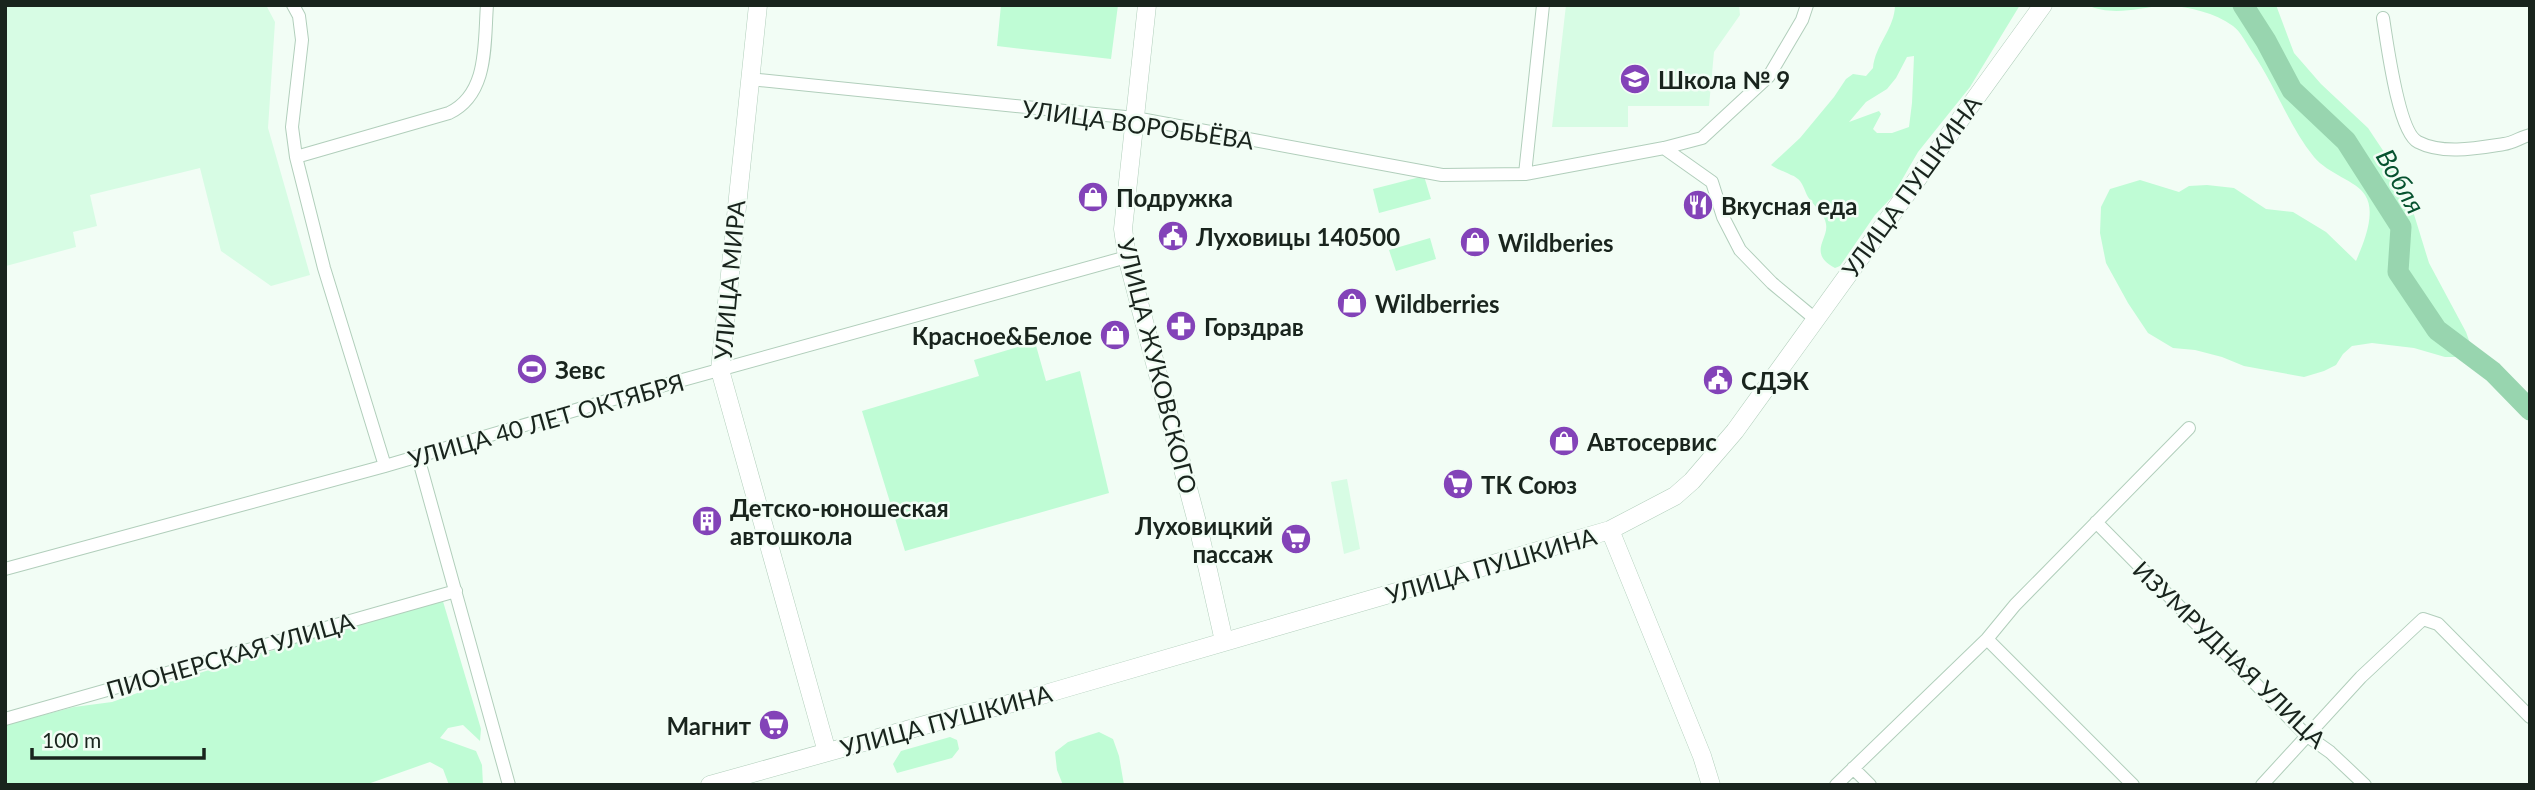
<svg xmlns="http://www.w3.org/2000/svg" width="2535" height="790" viewBox="0 0 2535 790" font-family="Lato,sans-serif">
  <style>
    .built { fill: #d7fce4 }
    .green { fill: #bffcd5; fill-rule: evenodd }
    .lines { fill: none; stroke-linecap: round; stroke-linejoin: round }
    .river { stroke: #98d5af; stroke-width: 21 }
    .street-casing { stroke: #b1cebb; stroke-width: 14 }
    .secondary-casing { stroke: #b1cebb; stroke-width: 19 }
    .street { stroke: #fff; stroke-width: 12 }
    .secondary { stroke: #fff; stroke-width: 18 }
    .labels { text-anchor: middle; dominant-baseline: central; stroke-width: 5; stroke-linejoin: round; paint-order: stroke }
    .poi-label { font-size: 24px; font-weight: bold; fill: #19241d; stroke: #f2fdf5; text-anchor: start }
    .street-label { font-size: 24px; fill: #19241d; stroke: #f2fdf5 }
    .water-label { font-size: 26px; font-style: italic; fill: #06522f; stroke: #f2fdf5 }
  </style>
  <rect width="100%" height="100%" fill="#f2fdf5"/>
  <path class="built" d="M5,5H266L275,22L268,128L310,275L271,286L221,251L200,168L90,195L97,226L73,232L76,247L6,266Z
    M1566,5H1739L1740,15L1714,52L1709,106H1628V127H1552Z
    M1347,479L1360,549L1344,554L1331,482Z"/>
  <path class="green" d="M1001,5H1118L1111,59L997,46Z
    M1895,5H2020L1970,87L1918,152L1892,197L1875,215L1840,266L1835,268C1807,253 1829,239 1826,224C1825,214 1813,205 1808,197C1805,192 1804,186 1800,181C1798,179 1795,176 1791,175C1784,171 1778,170 1771,165L1800,138L1834,97L1846,79L1853,74L1866,76L1873,68C1875,45 1895,28 1895,5ZM1914,56L1912,103L1909,127L1892,133H1877L1873,129L1881,114L1879,111L1849,122L1866,102L1887,89L1896,78L1907,57Z
    M2087,5H2163C2138,9 2110,16 2087,5Z
    M2168,5H2276L2294,53L2321,84L2368,128L2404,182L2429,263L2466,332L2472,349L2471,357H2445L2414,348L2372,343L2352,346L2343,354L2336,365L2324,371L2304,377L2244,366L2222,357L2195,350L2173,348L2148,333L2128,303L2106,263L2100,233L2101,207L2110,189L2140,180L2179,192L2189,186L2207,185L2234,188L2266,209L2293,212L2326,232L2356,261C2363,244 2377,213 2365,195C2357,181 2328,174 2314,157C2289,126 2275,85 2252,52C2246,43 2241,32 2233,26C2214,12 2191,8 2168,5Z
    M1424,176L1431,199L1379,213L1373,189Z
    M1430,238L1436,259L1396,271L1389,250Z
    M1035,342L1046,381L1080,371L1109,493L905,551L862,411L979,376L974,360Z
    M442,598L481,729L480,741L463,725L448,728L440,738L476,751L482,765L483,785H449L443,769L430,762L365,785H5V725L74,707L112,702L160,685L291,645L319,633Z
    M1099,732L1113,739L1119,756L1124,785H1063L1057,770L1055,752L1068,742Z
    M950,737L957,740L959,749L952,758L897,773L893,764L901,751Z"/>
  <g class="lines">
    <path class="river" d="M2243,5L2266,41L2292,90L2346,141L2401,227L2398,272L2437,330L2493,372L2530,410"/>
    <g class="street-casing">
      <path id="street" d="M293,5L299,16L302,40L292,127L296,157L324,268L385,466
        M2383,18C2387,42 2398,132 2418,142C2443,155 2478,148 2504,144C2513,143 2521,137 2530,135
        M749,79L1135,118L1442,175L1525,174L1664,148L1702,138L1769,76L1802,20L1807,5
        M1664,148L1712,182L1723,217L1740,250L1772,283L1814,318
        M296,157L449,113C489,94 484,43 487,5
        M1525,174L1543,5
        M418,457L509,785
        M2096,522L2306,735L2330,752L2365,785
        M5,569L385,466L603,402L1127,257
        M1987,639L2133,785
        M5,719L456,591
        M1853,768L1870,785
        M1836,785L1987,639L2015,605L2189,428
        M2262,785L2361,677L2423,619L2438,624L2530,717"/>
    </g>
    <g class="secondary-casing">
      <path id="secondary" d="M758,5L720,370L827,752
        M1147,5L1123,229L1127,257L1198,526L1224,641
        M1610,530L1702,756L1711,785
        M710,785L957,716L1021,701L1610,530L1675,496L1692,481L1735,431L2043,5"/>
    </g>
    <use href="#street" class="street"/>
    <use href="#secondary" class="secondary"/>
  </g>
  <defs>
    <g id="school-disc" transform="scale(1.575)"><circle r="9.5" fill="#8343b8" stroke="#f2fdf5"/><path d="M0-5L7-2L0 1L-7-2ZM-4 1L0 2.5L4 1V4Q0 6-4 4Z" fill="#fff"/></g>
    <g id="shop-disc" transform="scale(1.575)"><circle r="9.5" fill="#8343b8" stroke="#f2fdf5"/><path d="M-5-2.5h2.3a2.7 3.5 0 0 1 5.4 0H5L5.5 6h-11ZM-1.5-2.5h3a1.5 2.3 0 0 0-3 0Z" fill="#fff"/></g>
    <g id="restaurant-disc" transform="scale(1.575)"><circle r="9.5" fill="#8343b8" stroke="#f2fdf5"/><path d="M-5-6h1v4h1v-4h1v4h1v-4h1v5L-1.5 .5V6h-2V.5L-5-1ZM5-6V6H3V1.5H1.5Q1.5-4 5-6Z" fill="#fff"/></g>
    <g id="civic-disc" transform="scale(1.575)"><circle r="9.5" fill="#8343b8" stroke="#f2fdf5"/><path d="M-.6-6.5H3V-4.5H.6V-3L4-1V1h2V6H-6V1h2V-1L-.6-3ZM-1.2 2.5V6h2.4V2.5Z" fill="#fff"/></g>
    <g id="pharmacy-disc" transform="scale(1.575)"><circle r="9.5" fill="#8343b8" stroke="#f2fdf5"/><path d="M-2-6h4v4h4v4h-4v4h-4v-4h-4v-4h4Z" fill="#fff"/></g>
    <g id="stadium-disc" transform="scale(1.575)"><circle r="9.5" fill="#8343b8" stroke="#f2fdf5"/><path d="M0-5a6.5 5 0 1 0 0 10a6.5 5 0 1 0 0-10ZM-3.5-1.8h7v3.6h-7Z" fill="#fff"/></g>
    <g id="supermarket-disc" transform="scale(1.575)"><circle r="9.5" fill="#8343b8" stroke="#f2fdf5"/><path d="M-6-5.5h2.5l.6 2H6L4.5 2H-2.5L-4.4-4H-6ZM-1.5 3.2a1.3 1.3 0 1 0 .1 0ZM3 3.2a1.3 1.3 0 1 0 .1 0Z" fill="#fff"/></g>
    <g id="building-disc" transform="scale(1.575)"><circle r="9.5" fill="#8343b8" stroke="#f2fdf5"/><path d="M-4-6H4V6H1V3H-1V6H-4ZM-2.5-4.3h1.7v1.8h-1.7ZM.8-4.3h1.7v1.8H.8ZM-2.5-1h1.7V.8h-1.7ZM.8-1h1.7V.8H.8Z" fill="#fff"/></g>
  </defs>
  <g fill-rule="evenodd">
    <use href="#school-disc" x="1635" y="79"/>
    <use href="#shop-disc" x="1093" y="197"/>
    <use href="#restaurant-disc" x="1698" y="205"/>
    <use href="#civic-disc" x="1173" y="236"/>
    <use href="#shop-disc" x="1475" y="242"/>
    <use href="#shop-disc" x="1352" y="303"/>
    <use href="#pharmacy-disc" x="1181" y="326"/>
    <use href="#shop-disc" x="1115" y="335"/>
    <use href="#stadium-disc" x="532" y="369"/>
    <use href="#civic-disc" x="1718" y="380"/>
    <use href="#shop-disc" x="1564" y="441"/>
    <use href="#supermarket-disc" x="1458" y="484"/>
    <use href="#building-disc" x="707" y="521"/>
    <use href="#supermarket-disc" x="1296" y="539"/>
    <use href="#supermarket-disc" x="774" y="725"/>
  </g>
  <g class="labels">
    <g class="poi-label">
      <text x="1658" y="79">Школа № 9</text>
      <text x="1116" y="197">Подружка</text>
      <text x="1721" y="205">Вкусная еда</text>
      <text x="1196" y="236">Луховицы 140500</text>
      <text x="1498" y="242">Wildberies</text>
      <text x="1375" y="303">Wildberries</text>
      <text x="1204" y="326">Горздрав</text>
      <text x="1092" y="335" text-anchor="end">Красное&amp;Белое</text>
      <text x="555" y="369">Зевс</text>
      <text x="1741" y="380">СДЭК</text>
      <text x="1587" y="441">Автосервис</text>
      <text x="1481" y="484">ТК Союз</text>
      <text x="730" y="507">Детско-юношеская<tspan x="730" dy="28">автошкола</tspan></text>
      <text x="1273" y="525" text-anchor="end">Луховицкий<tspan x="1273" dy="28">пассаж</tspan></text>
      <text x="751" y="725" text-anchor="end">Магнит</text>
    </g>
    <g class="street-label">
      <text transform="translate(1138 124) rotate(8)">УЛИЦА ВОРОБЬЁВА</text>
      <text transform="translate(1911 186) rotate(-54)">УЛИЦА ПУШКИНА</text>
      <text transform="translate(729 280) rotate(-85)">УЛИЦА МИРА</text>
      <text transform="translate(1158 366) rotate(76)">УЛИЦА ЖУКОВСКОГО</text>
      <text transform="translate(546 420) rotate(-16)">УЛИЦА 40 ЛЕТ ОКТЯБРЯ</text>
      <text transform="translate(1491 565) rotate(-16)">УЛИЦА ПУШКИНА</text>
      <text transform="translate(2230 654) rotate(44)">ИЗУМРУДНАЯ УЛИЦА</text>
      <text transform="translate(230 655) rotate(-16)">ПИОНЕРСКАЯ УЛИЦА</text>
      <text transform="translate(946 720) rotate(-15)">УЛИЦА ПУШКИНА</text>
    </g>
    <g class="water-label">
      <text transform="translate(2401 181) rotate(60)">Вобля</text>
    </g>
  </g>
  <rect width="2535" height="790" fill="none" stroke="#19241d" stroke-width="14"/>
  <path d="M32 748v10h172v-10" fill="none" stroke="#19241d" stroke-width="3.5"/>
  <text x="42" y="748" font-size="21" fill="#19241d" stroke="#f2fdf5" stroke-width="5" paint-order="stroke">100 m</text>
</svg>
